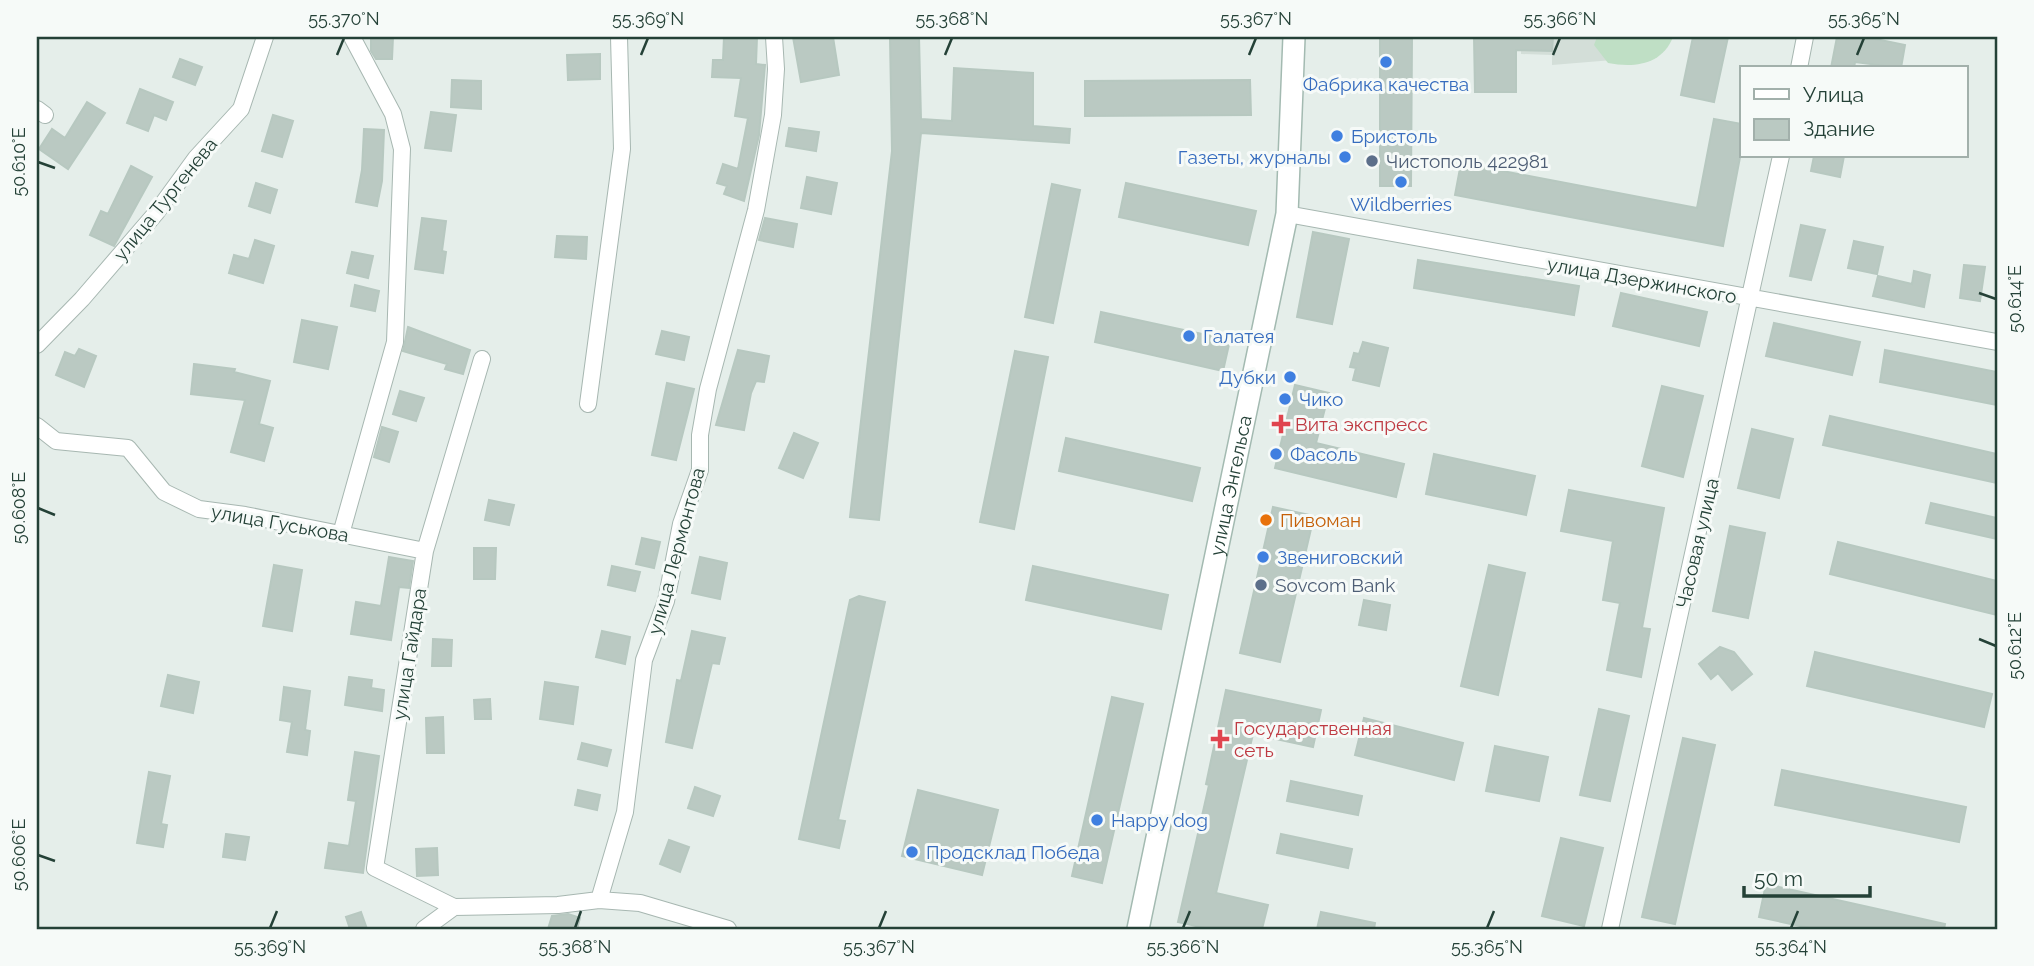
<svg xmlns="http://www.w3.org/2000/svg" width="2034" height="966" viewBox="0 0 2034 966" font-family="Raleway,sans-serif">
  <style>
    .built { fill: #d3ded8 }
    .green { fill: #bfdfc5 }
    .building { fill: #bac9c2; stroke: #b7c8c0; stroke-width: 2 }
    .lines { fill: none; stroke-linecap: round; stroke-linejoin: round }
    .minor-casing { stroke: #a7b7b1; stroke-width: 18 }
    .secondary-casing { stroke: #a3bab1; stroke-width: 24 }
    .minor { stroke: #fff; stroke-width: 16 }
    .secondary { stroke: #fff; stroke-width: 21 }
    .ticks { fill: none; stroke: #244137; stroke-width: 2.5 }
    .shop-dot { fill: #3f7fe0; stroke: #f6faf8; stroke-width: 2.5 }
    .service-dot { fill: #5c6f8a; stroke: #f6faf8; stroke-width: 2.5 }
    .health-dot { fill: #e0444e; stroke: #f6faf8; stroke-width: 2.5 }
    .food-dot { fill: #e8710a; stroke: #f6faf8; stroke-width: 2.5 }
    .labels { text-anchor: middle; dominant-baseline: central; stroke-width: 6; stroke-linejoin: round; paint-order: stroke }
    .shop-label { font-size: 19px; fill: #366cbe; stroke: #f6faf8; text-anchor: start }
    .service-label { font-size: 19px; fill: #4e5e75; stroke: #f6faf8; text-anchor: start }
    .street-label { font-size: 19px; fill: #244137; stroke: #f6faf8 }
    .health-label { font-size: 19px; fill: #be3a42; stroke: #f6faf8; text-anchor: start }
    .food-label { font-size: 19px; fill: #c56008; stroke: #f6faf8; text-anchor: start }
    .neatline { fill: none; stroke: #244137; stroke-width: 2.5 }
    .ticks-label { font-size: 18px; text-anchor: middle; fill: #244137 }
  </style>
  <rect width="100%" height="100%" fill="#e5eeea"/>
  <path class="built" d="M1521,37H1629L1625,59L1552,65V55L1521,54Z"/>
  <path class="green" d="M1597,37H1673C1662,65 1634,68 1608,63L1594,45Z"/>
  <path class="building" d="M371,37H393L392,59H376L371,51Z
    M724,37H757L756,64L765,65L759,135L744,201L724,194L727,186L717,183L723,164L738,169L748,118L735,116L741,78L712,77L713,60H723Z
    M793,37H833L839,75L801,82Z
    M890,37H919L921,119L952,121L954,68L1033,73V126L1070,129L1069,143L921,133L879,520L850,517L892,151Z
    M1380,37H1412L1411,186H1380Z
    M1474,37H1553L1552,51L1516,50V92H1475Z
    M1693,37H1728L1714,102L1681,95Z
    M1837,37H1866L1905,45L1901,68L1855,62L1854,68H1831Z
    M600,54V79L568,80L567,55Z
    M180,59L202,67L195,85L173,77Z
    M452,80L481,81V109L451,107Z
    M1250,80L1251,115L1085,116V81Z
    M140,89L173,102L166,120L154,115L148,131L127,123Z
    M87,102L105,113L68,169L39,149L52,129L65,138Z
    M431,112L456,115L451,151L425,148Z
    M273,115L293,121L282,157L262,151Z
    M1714,119L1742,124V147L1723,246L1455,195L1461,163L1697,208Z
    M789,128L819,132L816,151L786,146Z
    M364,129L384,130L382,181L377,206L356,202L362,170Z
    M1814,156H1844L1840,177L1811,171Z
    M131,166L152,177L114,246L90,235L101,211L108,214Z
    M807,177L837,183L831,214L801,208Z
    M256,183L277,190L270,213L249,206Z
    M1126,183L1256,211L1248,245L1119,217Z
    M1052,184L1080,190L1053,323L1025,317Z
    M422,218L446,221L442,251L446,252L443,273L415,269Z
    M765,218L797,224L793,247L759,240Z
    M1801,225L1825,230L1811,280L1790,276Z
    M1313,232L1349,239L1332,324L1297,317Z
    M557,236L587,237L586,259L555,257Z
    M255,240L274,246L263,283L229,273L234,255L249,259Z
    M1854,241L1883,247L1877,274L1848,268Z
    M352,252L373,256L368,278L347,273Z
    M1418,260L1579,286L1574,315L1414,288Z
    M1964,265L1985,267L1980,301L1960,298Z
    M1914,271L1930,275L1924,307L1873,296L1878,276L1912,284Z
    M355,285L379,291L375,311L351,306Z
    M1621,293L1707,312L1699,346L1613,326Z
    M1101,312L1230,340L1223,371L1095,342Z
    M302,320L337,327L328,369L294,362Z
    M1774,323L1860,342L1852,375L1766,356Z
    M408,327L470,350L463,374L445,369L447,364L403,351Z
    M662,331L689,337L684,360L656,354Z
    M1363,342L1388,348L1379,386L1353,380L1356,368L1350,367L1354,353L1359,354Z
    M79,349L96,356L84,387L56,375L65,352L75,356Z
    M738,350L769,356L764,382L756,381L751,393L744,430L716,425Z
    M1885,350L1997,372V405L1880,382Z
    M1015,351L1048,357L1014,529L980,522Z
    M194,364L235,369L234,372L270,381L259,424L273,428L264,461L231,452L245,400L191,394Z
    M667,383L694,389L676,460L652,455Z
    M1295,385L1329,393L1316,443L1404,464L1396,497L1275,468Z
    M1662,386L1703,396L1683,477L1642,466Z
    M400,391L424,398L416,421L393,414Z
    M1830,416L1997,454V483L1823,445Z
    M382,427L398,432L389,462L374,457Z
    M1752,429L1793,439L1779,498L1738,488Z
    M794,433L818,443L803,478L779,468Z
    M1066,438L1200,468L1192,501L1059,471Z
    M1434,454L1535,476L1526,515L1426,494Z
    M1569,490L1664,508L1642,628L1650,629L1641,677L1607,670L1620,603L1603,600L1613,541L1561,531Z
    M489,500L514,505L509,525L485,520Z
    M1931,503L1997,518V539L1926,523Z
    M1273,507L1314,516L1280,662L1240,653Z
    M1730,526L1765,533L1748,618L1713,611Z
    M642,538L660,542L654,568L636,564Z
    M1838,542L1997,581V615L1830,574Z
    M474,548H496L495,579H474Z
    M389,557L413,561L409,588L399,587L391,640L351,634L356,602L381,606Z
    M700,557L727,563L720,599L692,593Z
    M274,565L302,570L292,631L263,626Z
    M1489,565L1525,573L1498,695L1461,686Z
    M612,566L640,572L635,591L608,585Z
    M1033,566L1168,595L1161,629L1026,600Z
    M859,596L885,602L838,820L845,821L839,848L799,839L850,600Z
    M1364,600L1390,605L1386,630L1359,625Z
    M602,631L630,637L625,664L596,657Z
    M692,631L725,638L719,664L712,663L692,748L666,742L677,680L681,681Z
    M433,639L452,640L451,666H432Z
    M1720,647L1734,652L1752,674L1732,690L1718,673L1711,679L1699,664Z
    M1815,652L1992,694L1984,727L1807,686Z
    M168,675L199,682L193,713L161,706Z
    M349,677L372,680L371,688L384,690L382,711L345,705Z
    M545,682L578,687L573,724L540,719Z
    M284,687L310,691L305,730L310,731L307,755L287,752L292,722L280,720Z
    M1226,690L1321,710L1313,747L1253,734L1216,893L1268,905L1262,929H1209L1178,922L1209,785L1206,784Z
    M1112,697L1143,704L1102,883L1072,876Z
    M490,699L491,719H475L474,700Z
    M1599,709L1629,716L1610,801L1580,795Z
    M443,717L444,753H427L426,718Z
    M1364,718L1463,743L1454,780L1355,755Z
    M1683,738L1715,745L1675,924L1642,917Z
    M582,743L611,750L607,766L578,759Z
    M1495,746L1548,757L1539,801L1486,791Z
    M355,752L379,756L363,873L325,868L329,843L349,846L356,801L348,800Z
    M1782,770L1966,807L1959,842L1775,805Z
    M149,772L170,776L161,824L167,825L163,847L137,843Z
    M1291,781L1362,796L1358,815L1287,801Z
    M695,787L720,796L713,816L688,808Z
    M578,790L600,795L597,810L575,805Z
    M918,790L998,810L982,875L902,856Z
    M226,834L249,837L245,860L223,857Z
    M1281,834L1352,849L1348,868L1277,853Z
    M1561,838L1603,848L1584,926L1542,916Z
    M669,840L689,847L680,872L660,864Z
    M437,848L438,875L417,876L416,849Z
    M1766,884L1945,924L1944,929H1814L1759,917Z
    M361,912L367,929H350L346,917Z
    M1321,912L1375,923L1374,929H1317Z
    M568,914L580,918L577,929H548L552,916Z"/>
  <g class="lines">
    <g class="minor-casing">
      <path id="minor" d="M1799,68L1805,37
        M37,109L45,115
        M1287,214L1997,342
        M37,345L82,299L156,213L196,158L241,109L265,37
        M482,359L425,551L375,868L454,907L558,905L599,900L640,903L728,929
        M588,404L622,149L619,37
        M37,426L56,441L128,448L164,492L199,509L245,515L425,551
        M341,534L395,342L402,149L393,114L352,37
        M599,900L625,812L644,660L666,601L681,524L700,470V435L708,389L756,210L773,115L776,69L774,37
        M424,929L454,907
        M1610,929L1781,156"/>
    </g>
    <g class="secondary-casing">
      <g id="secondary">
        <path id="s1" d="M1138,929L1287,214L1294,37"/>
      </g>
    </g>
    <use href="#minor" class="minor"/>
    <use href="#secondary" class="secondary"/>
  </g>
  <path class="ticks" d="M337,55L344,38M641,55L648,38M945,55L952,38M1249,55L1256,38M1553,55L1560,38M1857,55L1864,38M38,162L55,168M1979,293L1996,299M38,508L55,515M1979,639L1996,646M38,855L55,861M270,928L277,911M575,928L581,911M879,928L886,911M1183,928L1190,911M1487,928L1494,911M1791,928L1798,911"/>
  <g class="shop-dot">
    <circle cx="1386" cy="62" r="7"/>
    <circle cx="1337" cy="136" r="7"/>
    <circle cx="1345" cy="157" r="7"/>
    <circle cx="1401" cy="182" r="7"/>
    <circle cx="1189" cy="336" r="7"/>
    <circle cx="1290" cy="377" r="7"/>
    <circle cx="1285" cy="399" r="7"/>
    <circle cx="1276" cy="454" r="7"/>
    <circle cx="1263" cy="557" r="7"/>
    <circle cx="1097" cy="820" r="7"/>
    <circle cx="912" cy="852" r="7"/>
  </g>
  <g class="service-dot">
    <circle cx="1372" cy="161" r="7"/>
    <circle cx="1261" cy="585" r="7"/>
  </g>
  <g class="health-dot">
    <path d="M1277.5 413.5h7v7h7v7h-7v7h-7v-7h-7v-7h7z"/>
    <path d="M1216.5 728.5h7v7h7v7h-7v7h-7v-7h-7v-7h7z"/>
  </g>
  <circle class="food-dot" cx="1266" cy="520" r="7"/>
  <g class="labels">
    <g class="shop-label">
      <text x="1386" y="84" text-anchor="middle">Фабрика качества</text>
      <text x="1351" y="136">Бристоль</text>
      <text x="1331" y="157" text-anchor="end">Газеты, журналы</text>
      <text x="1401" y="204" text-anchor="middle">Wildberries</text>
      <text x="1203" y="336">Галатея</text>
      <text x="1276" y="377" text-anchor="end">Дубки</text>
      <text x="1299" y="399">Чико</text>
      <text x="1290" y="454">Фасоль</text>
      <text x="1277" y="557">Звениговский</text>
      <text x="1111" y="820">Happy dog</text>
      <text x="926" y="852">Продсклад Победа</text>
    </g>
    <g class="service-label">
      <text x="1386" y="161">Чистополь 422981</text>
      <text x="1275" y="585">Sovcom Bank</text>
    </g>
    <g class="street-label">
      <text transform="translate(165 199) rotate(-51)">улица Тургенева</text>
      <text transform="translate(1642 280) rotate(10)">улица Дзержинского</text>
      <text stroke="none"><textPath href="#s1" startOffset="453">улица Энгельса</textPath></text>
      <text transform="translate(280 523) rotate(10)">улица Гуськова</text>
      <text transform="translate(1697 543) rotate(-77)">Часовая улица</text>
      <text transform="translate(676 551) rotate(-75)">улица Лермонтова</text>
      <text transform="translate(409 654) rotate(-81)">улица Гайдара</text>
    </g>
    <g class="health-label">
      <text x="1295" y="424">Вита экспресс</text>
      <text x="1234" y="728">Государственная<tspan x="1234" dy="22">сеть</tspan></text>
    </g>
    <g class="food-label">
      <text x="1280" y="520">Пивоман</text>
    </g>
  </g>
  <rect width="2034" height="966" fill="none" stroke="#f6faf8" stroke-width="77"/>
  <rect x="1740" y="66" width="228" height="91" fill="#f6faf8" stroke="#a2b0ab" stroke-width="2"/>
  <rect x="1754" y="89" width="35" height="10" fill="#ffffff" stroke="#a2b0ab" stroke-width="2"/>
  <text x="1803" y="102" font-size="21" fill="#244137">Улица</text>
  <rect x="1754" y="119" width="35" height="21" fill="#bac9c2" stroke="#a2b0ab" stroke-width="2"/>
  <text x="1803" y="136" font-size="21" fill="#244137">Здание</text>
  <path d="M1744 886v10h126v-10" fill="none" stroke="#244137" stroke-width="3.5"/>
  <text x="1754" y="886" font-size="21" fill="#244137" stroke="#f6faf8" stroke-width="5" paint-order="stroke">50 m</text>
  <rect x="38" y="38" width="1958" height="890" class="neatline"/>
  <g class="ticks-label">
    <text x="344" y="25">55.370°N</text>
    <text x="648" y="25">55.369°N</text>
    <text x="952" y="25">55.368°N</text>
    <text x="1256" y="25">55.367°N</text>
    <text x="1560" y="25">55.366°N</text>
    <text x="1864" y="25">55.365°N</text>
    <text transform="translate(19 162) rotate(-90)" y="6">50.610°E</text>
    <text transform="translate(2015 299) rotate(-90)" y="6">50.614°E</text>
    <text transform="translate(19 508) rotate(-90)" y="6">50.608°E</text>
    <text transform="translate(2015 646) rotate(-90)" y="6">50.612°E</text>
    <text transform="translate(19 855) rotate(-90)" y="6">50.606°E</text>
    <text x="270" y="953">55.369°N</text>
    <text x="575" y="953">55.368°N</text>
    <text x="879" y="953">55.367°N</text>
    <text x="1183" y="953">55.366°N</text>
    <text x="1487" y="953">55.365°N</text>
    <text x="1791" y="953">55.364°N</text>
  </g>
</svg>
